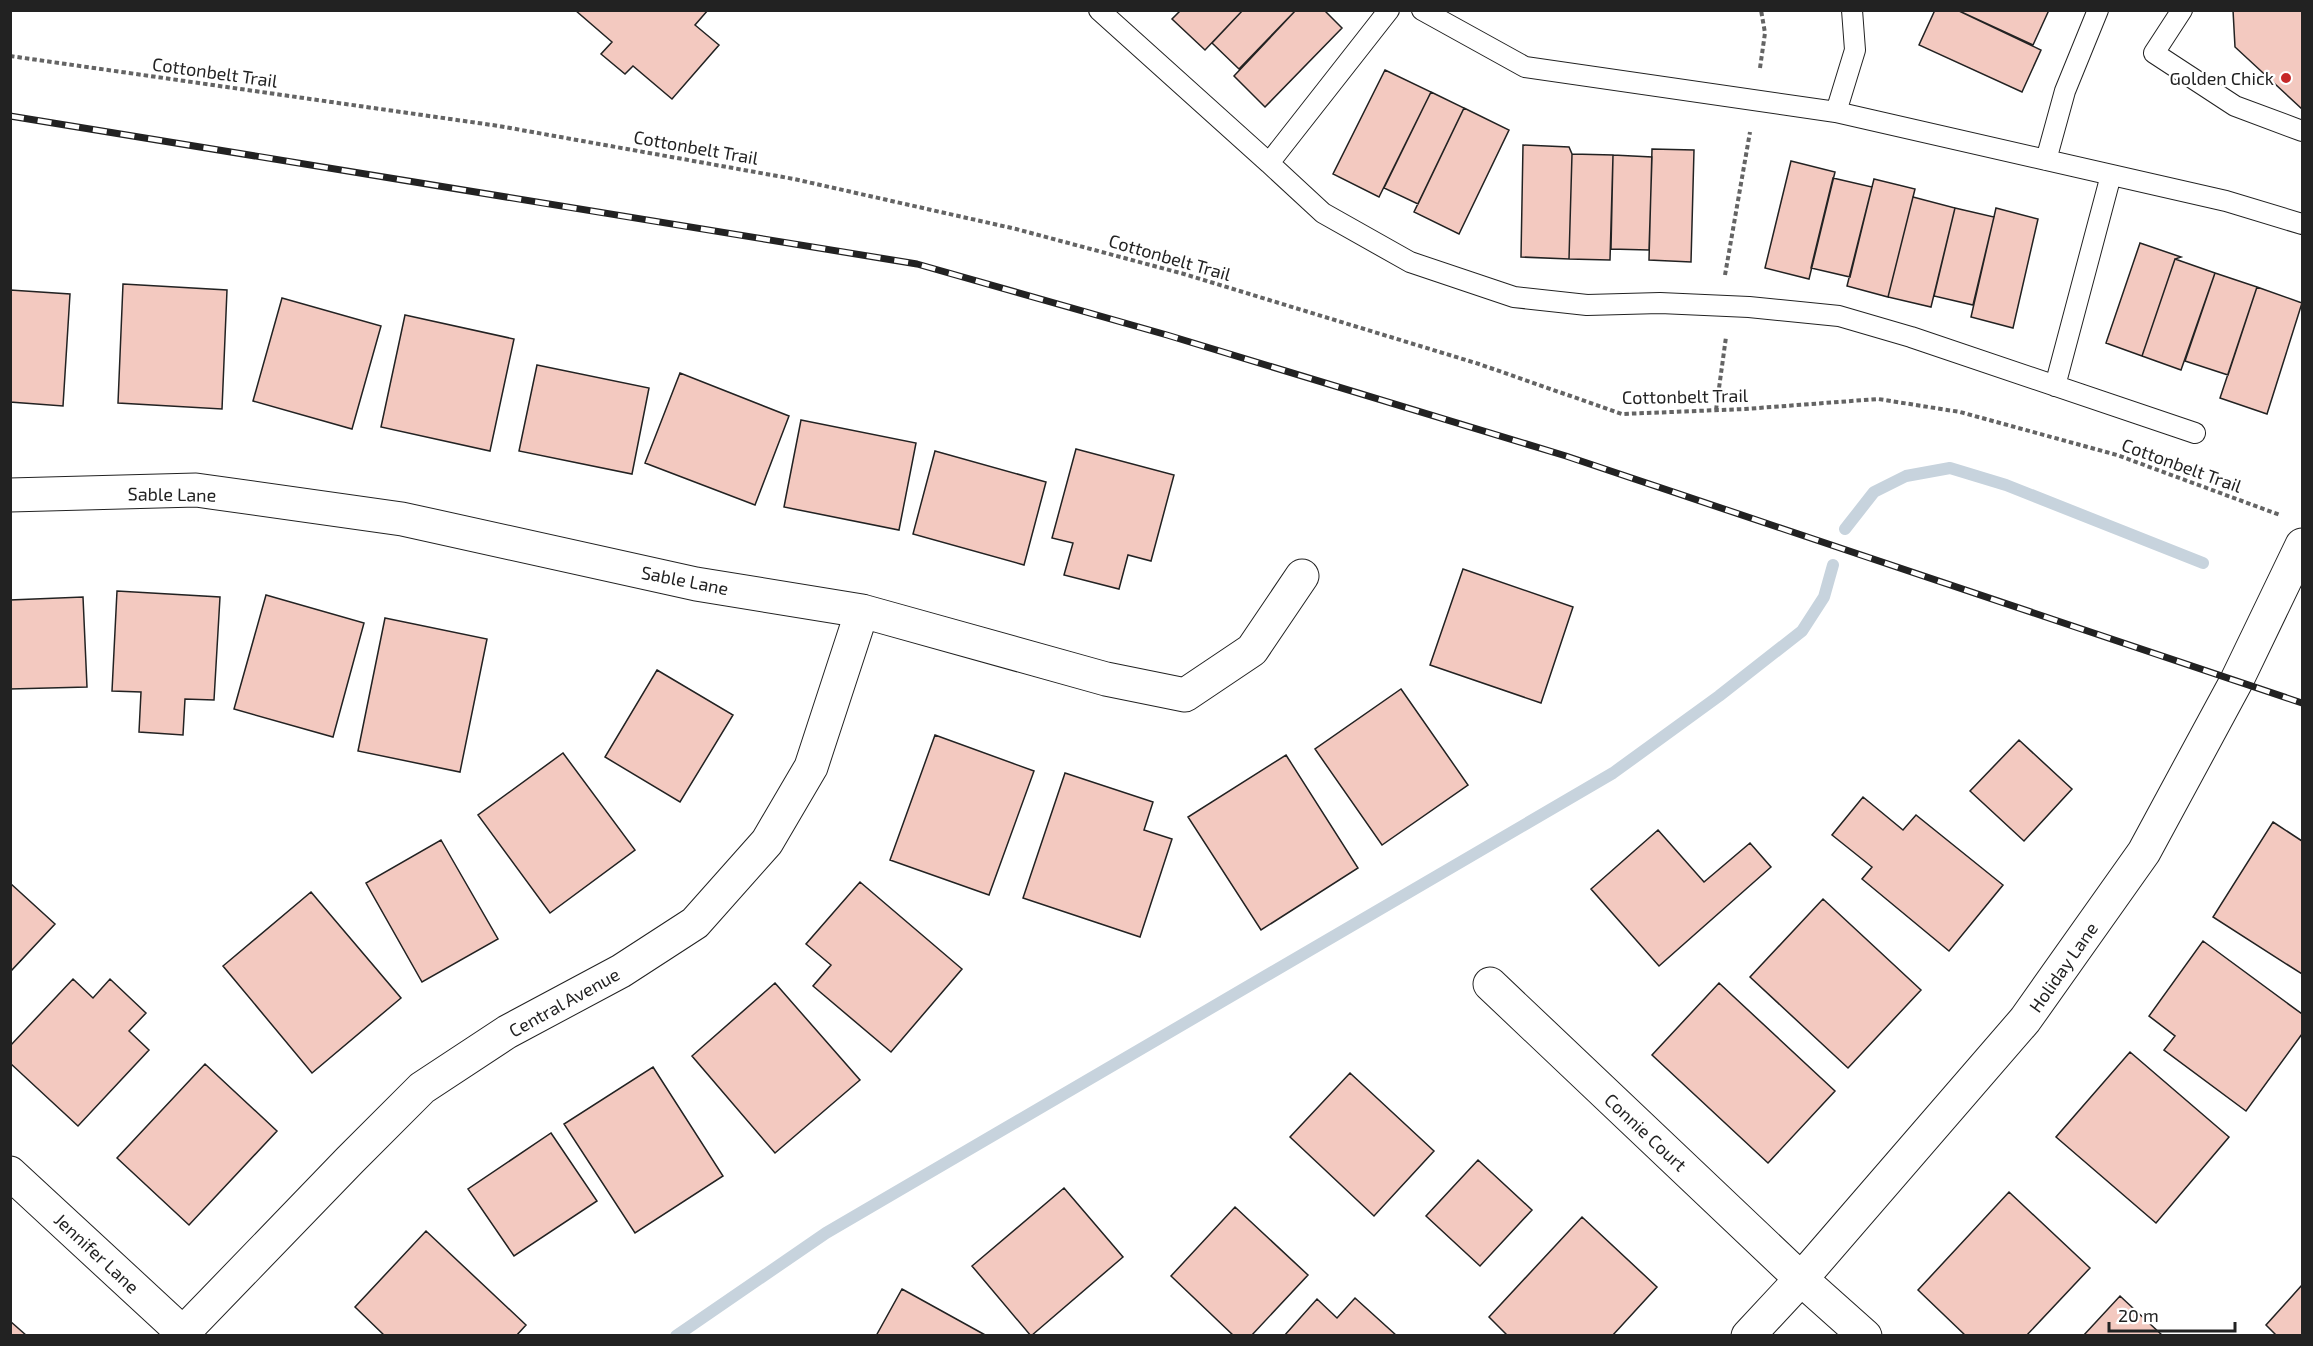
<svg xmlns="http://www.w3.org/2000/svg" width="2313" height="1346" viewBox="0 0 2313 1346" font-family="'Exo 2',sans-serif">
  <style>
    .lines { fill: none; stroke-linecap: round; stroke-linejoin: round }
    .stream { stroke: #c7d3dd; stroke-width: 12 }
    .building { fill: #f3c9c0; stroke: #222; stroke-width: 1.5 }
    .lane-casing { stroke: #222; stroke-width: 22 }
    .street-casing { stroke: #222; stroke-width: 35 }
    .secondary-casing { stroke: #222; stroke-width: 35 }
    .path { stroke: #646464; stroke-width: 4; stroke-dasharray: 4.5 3; stroke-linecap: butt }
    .lane { stroke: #fff; stroke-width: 20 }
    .street { stroke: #fff; stroke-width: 33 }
    .secondary { stroke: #fff; stroke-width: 33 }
    .rail-casing { stroke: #222; stroke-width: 7 }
    .rail { stroke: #fff; stroke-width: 4.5; stroke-dasharray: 14; stroke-linecap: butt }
    .poi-dot { fill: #c62828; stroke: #fff; stroke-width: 2 }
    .labels { text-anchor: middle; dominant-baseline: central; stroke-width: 4.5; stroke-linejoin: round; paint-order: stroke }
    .street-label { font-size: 18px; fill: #222; stroke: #fff }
    .poi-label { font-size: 18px; fill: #222; stroke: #fff; text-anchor: end }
  </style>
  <rect width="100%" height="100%" fill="#fff"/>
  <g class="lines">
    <path class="stream" d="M1845,529L1874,492L1906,476L1950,468L2006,485L2203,563
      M676,1336L826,1233L1613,773L1719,696L1802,631L1824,597L1833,565"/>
  </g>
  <path class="building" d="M575,10H708L695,25L719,45L672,99L633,66L625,74L601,54L612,42Z
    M1181,10H1243L1205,50L1172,19Z
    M1243,10H1296L1239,69L1212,43Z
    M1296,10H1324L1342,28L1265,107L1234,76Z
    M1935,10H1957L2041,50L2022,92L1919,45Z
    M1957,10H2049L2033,45Z
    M2233,10H2302V109L2235,47Z
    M1385,70L1431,92L1379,197L1333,174Z
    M1431,92L1464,108L1418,204L1384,188Z
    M1464,108L1509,130L1459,234L1414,212Z
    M1523,145L1569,147L1572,154L1569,259L1521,257Z
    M1652,149L1694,150L1691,262L1649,260Z
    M1572,154L1613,155L1610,260L1569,259Z
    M1613,155L1652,157L1649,250L1611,249Z
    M1791,161L1835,172L1809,279L1765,268Z
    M1833,178L1872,187L1850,277L1811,268Z
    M1874,179L1915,189L1888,297L1847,286Z
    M1913,197L1955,208L1931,307L1888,297Z
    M1955,208L1994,217L1973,305L1934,296Z
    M1996,208L2038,219L2013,328L1971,317Z
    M2140,243L2181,257L2175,259L2142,356L2106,343Z
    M2175,259L2215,273L2181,370L2142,356Z
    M2215,273L2257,287L2228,375L2185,361Z
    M123,284L227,290L222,409L118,403Z
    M2257,287L2302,303L2267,414L2220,398Z
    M10,290L70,294L63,406L10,402Z
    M282,298L381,326L352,429L253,401Z
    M405,315L514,339L490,451L381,427Z
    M537,365L649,388L632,474L519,451Z
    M680,373L789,416L755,505L645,463Z
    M801,420L916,443L899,530L784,507Z
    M1076,449L1174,475L1151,561L1128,555L1119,589L1064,575L1073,543L1052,538Z
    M935,451L1046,482L1024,565L913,534Z
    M1463,569L1573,607L1541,703L1430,665Z
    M117,591L220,597L214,700L185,699L183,735L139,732L141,692L112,691Z
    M266,595L364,623L333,737L234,709Z
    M83,597L87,687L10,689V600Z
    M385,618L487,639L460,772L358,751Z
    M657,670L733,715L680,802L605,757Z
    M1401,689L1468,785L1382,845L1315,749Z
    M935,735L1034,771L989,895L890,860Z
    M2019,740L2072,789L2024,841L1970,791Z
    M563,753L635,850L550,913L478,815Z
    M1286,755L1358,868L1261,930L1188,817Z
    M1065,773L1153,802L1144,830L1172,839L1140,937L1023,898Z
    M1863,797L1903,830L1916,815L2003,885L1949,951L1862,879L1872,867L1832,835Z
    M2273,822L2302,841V974L2213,917Z
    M1658,830L1704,882L1750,843L1771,867L1659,966L1591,889Z
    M441,840L498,939L422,982L366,883Z
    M860,882L962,969L891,1052L813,986L831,965L806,944Z
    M10,883L55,924L10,972Z
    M311,892L401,998L312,1073L223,966Z
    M1823,899L1921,990L1848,1068L1750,977Z
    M2203,941L2302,1014V1034L2246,1111L2164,1050L2175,1036L2149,1016Z
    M73,979L93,998L110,979L146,1013L129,1031L149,1050L78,1126L10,1063V1046Z
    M775,983L860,1080L775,1153L692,1056Z
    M1719,983L1835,1091L1768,1163L1652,1055Z
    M2130,1052L2229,1137L2156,1223L2056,1137Z
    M205,1064L277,1131L189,1225L117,1158Z
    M653,1067L723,1176L635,1233L564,1124Z
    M1350,1073L1434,1151L1374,1216L1290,1137Z
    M551,1133L597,1201L514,1256L468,1189Z
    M1478,1160L1532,1210L1480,1266L1426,1216Z
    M1064,1188L1123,1257L1031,1336L972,1266Z
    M2009,1192L2090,1268L2026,1336H1966L1918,1290Z
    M1235,1207L1308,1275L1251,1336H1234L1171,1276Z
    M1582,1217L1657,1287L1612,1336H1508L1489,1317Z
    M426,1231L526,1325L516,1336H385L355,1307Z
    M2302,1285V1336H2277L2266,1325Z
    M902,1289L987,1336H876Z
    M2120,1296L2163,1336H2083Z
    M1355,1298L1397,1336H1284L1317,1299L1337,1318Z
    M10,1321L27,1336H10Z"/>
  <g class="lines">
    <g class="lane-casing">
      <path id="lane" d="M1099,10L1269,163
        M1389,10L1269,163L1323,213L1410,262L1514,297L1587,305L1660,303L1749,307L1839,316L1911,337L2195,433
        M1422,10L1525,67L1836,112L2226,201L2302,224
        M2182,10L2154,53L2235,106L2302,131
        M1836,112L1855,50L1852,10
        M2046,160L2065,91L2098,10
        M2055,386L2111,175"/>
    </g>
    <g class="street-casing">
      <path id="street" d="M10,495L196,490L402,519L696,584L862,611L1106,679L1185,695L1252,650L1302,576
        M1490,984L1801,1279L1865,1336
        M10,1173L183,1333
        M180,1336L350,1160L422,1088L507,1032L621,971L695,923L767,842L811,767L862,611"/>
    </g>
    <g class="secondary-casing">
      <path id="secondary" d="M1748,1336L1801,1279L2025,1020L2144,852L2237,680L2302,545"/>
    </g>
    <path class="path" d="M10,56L499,126L794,179L1016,229L1184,274L1479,364L1622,414L1745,409L1878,399L1960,412L2117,455L2280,515
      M1760,68L1765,33L1761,10
      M1725,275L1750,132
      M1716,410L1726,337"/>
    <use href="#lane" class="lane"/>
    <use href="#street" class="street"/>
    <use href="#secondary" class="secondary"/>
    <g class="rail-casing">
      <path id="rail" d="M10,116L917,264L1167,335L1566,456L2302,703"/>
    </g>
    <use href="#rail" class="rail"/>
  </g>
  <circle class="poi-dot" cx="2286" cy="78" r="6"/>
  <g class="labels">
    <g class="street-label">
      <text transform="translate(215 72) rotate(8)">Cottonbelt Trail</text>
      <text transform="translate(696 147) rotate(10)">Cottonbelt Trail</text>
      <text transform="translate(1170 257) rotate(16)">Cottonbelt Trail</text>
      <text transform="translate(1685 396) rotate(-1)">Cottonbelt Trail</text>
      <text transform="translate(2182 465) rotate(20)">Cottonbelt Trail</text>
      <text transform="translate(172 494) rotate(1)">Sable Lane</text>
      <text transform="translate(685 580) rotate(11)">Sable Lane</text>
      <text transform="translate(2063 967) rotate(-55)">Holiday Lane</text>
      <text transform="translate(564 1002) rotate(-29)">Central Avenue</text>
      <text transform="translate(1646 1132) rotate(43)">Connie Court</text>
      <text transform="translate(97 1253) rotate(43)">Jennifer Lane</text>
    </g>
    <g class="poi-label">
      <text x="2274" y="78">Golden Chick</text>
    </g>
  </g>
  <rect width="2313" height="1346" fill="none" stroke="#222222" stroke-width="24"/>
  <path d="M2109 1322v9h126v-9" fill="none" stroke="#222222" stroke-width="3"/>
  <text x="2118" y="1322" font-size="18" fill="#222222" stroke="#ffffff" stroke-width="4.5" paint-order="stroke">20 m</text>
</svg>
